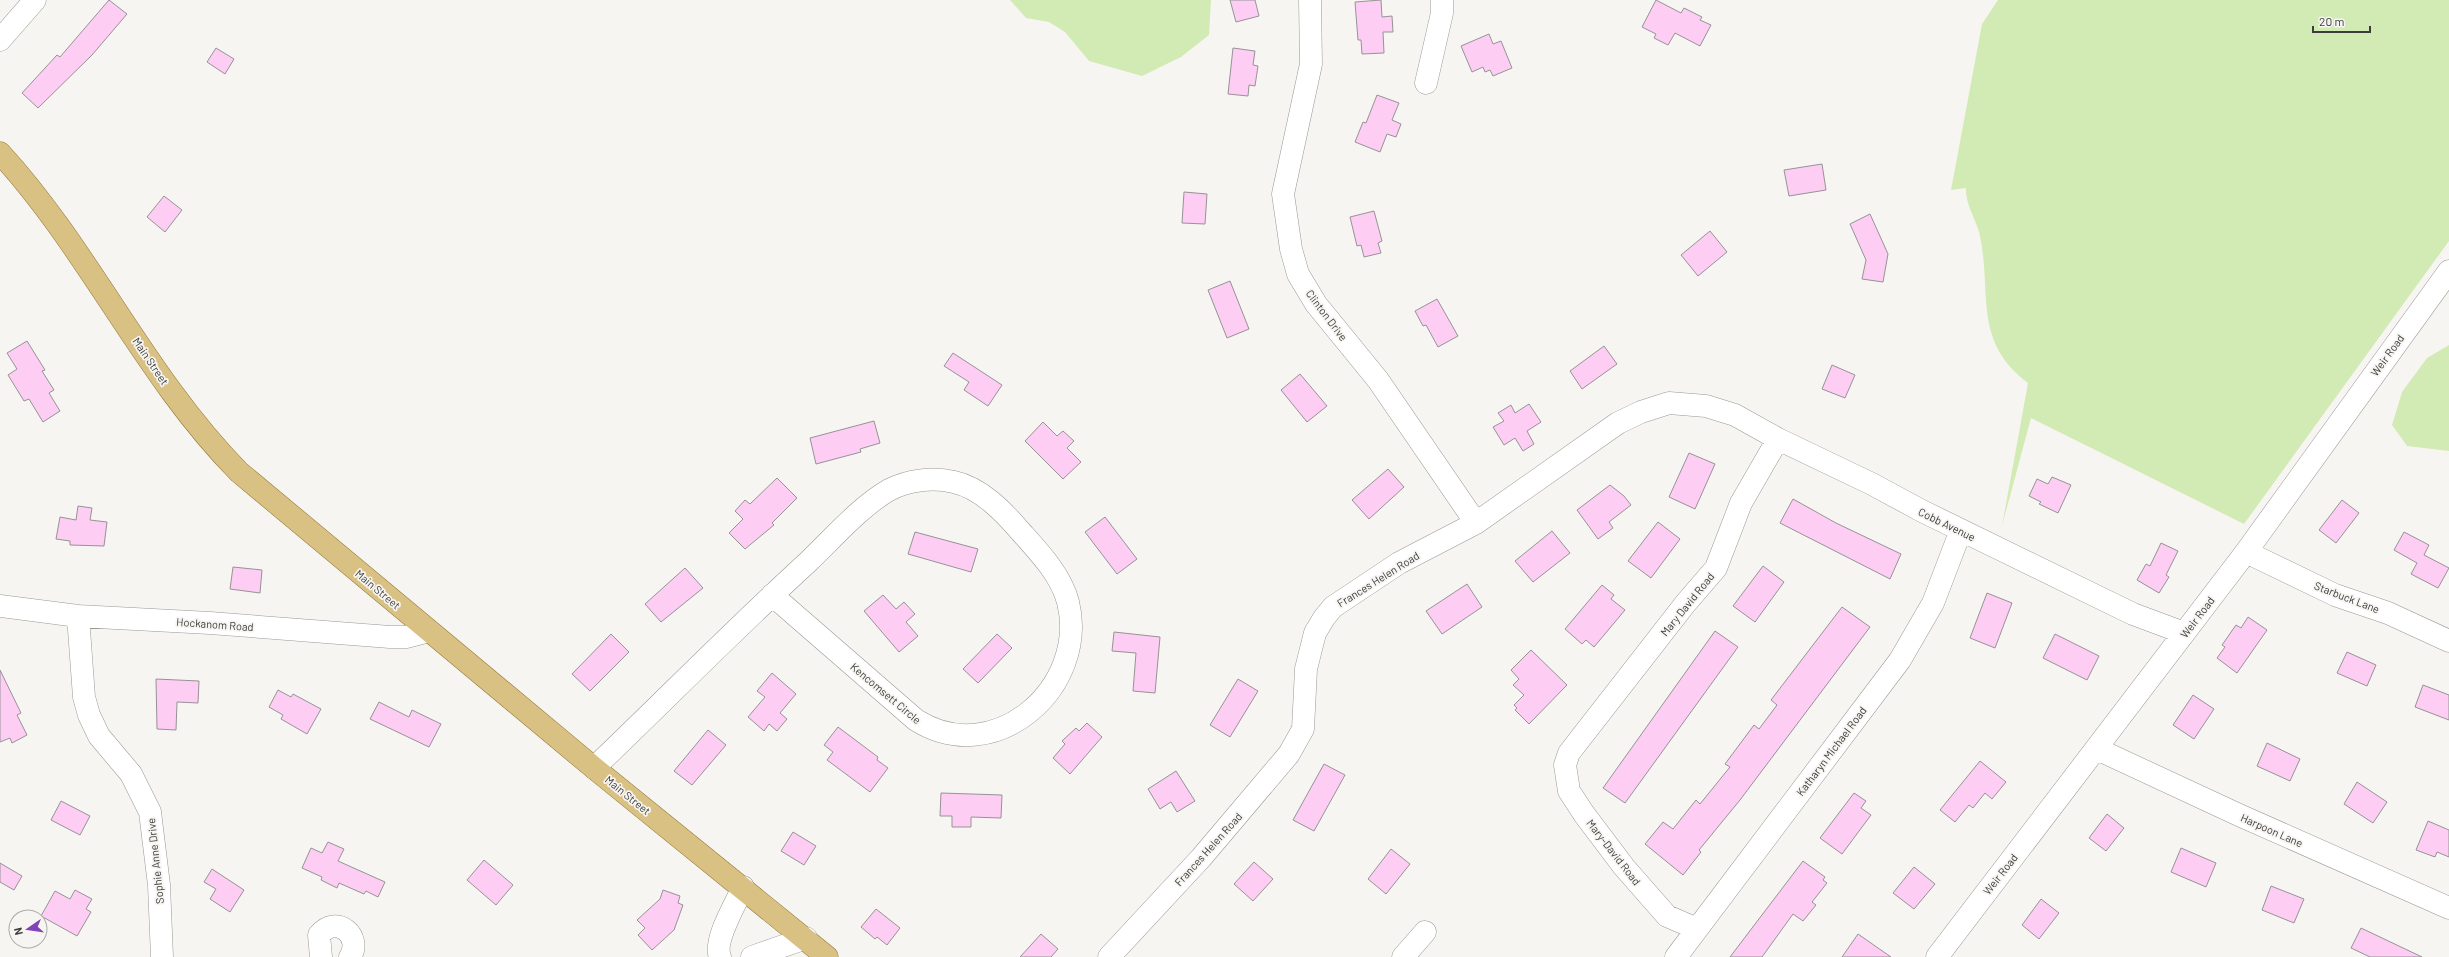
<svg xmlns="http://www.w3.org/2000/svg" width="2449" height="957" viewBox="0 0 2449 957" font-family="Barlow,sans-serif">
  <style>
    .green { fill: #d2ebb4 }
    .building { fill: #fdcdf4; stroke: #969395 }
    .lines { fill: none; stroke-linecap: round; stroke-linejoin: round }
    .minor-casing { stroke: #9a9895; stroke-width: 23 }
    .major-casing { stroke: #917834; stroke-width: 23 }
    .minor { stroke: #fff; stroke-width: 22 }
    .major { stroke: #d9c183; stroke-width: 22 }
    .labels { text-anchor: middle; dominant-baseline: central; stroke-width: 3.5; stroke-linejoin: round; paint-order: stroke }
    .street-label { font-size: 11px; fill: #3c3c3a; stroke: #f7f5f2 }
  </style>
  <rect width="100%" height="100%" fill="#f7f5f2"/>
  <path class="green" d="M1010,0H1211L1209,35L1181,57L1142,76L1089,61L1065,32L1049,22L1026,18Z
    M1998,0H2449V241L2244,524L2031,418L2002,526L2028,383C1971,340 1993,291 1979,232C1975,218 1965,203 1966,188L1951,190L1982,24Z
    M2449,345V451L2407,446L2392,425L2402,392L2427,358Z"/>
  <path class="building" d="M109,0L127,14L92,55L38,108L22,93L57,55L60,57Z
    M1230,0H1255L1259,16L1236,22Z
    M1381,0L1382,17L1392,16L1393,32H1383L1384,53L1362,54L1361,40H1358L1355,2Z
    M1656,0L1681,13L1684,8L1702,17L1700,20L1711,25L1700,46L1675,33L1668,45L1654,38L1656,34L1642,27Z
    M1489,34L1493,44L1501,41L1512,68L1493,76L1490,70L1485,72L1483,67L1472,72L1461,46Z
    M216,48L234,59L225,74L207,62Z
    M1233,48L1255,51L1253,65L1258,66L1255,86L1249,85L1248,96L1228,94Z
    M1377,95L1399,103L1392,120L1401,124L1396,137L1387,134L1380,152L1355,142L1363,122L1366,123Z
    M1822,164L1826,190L1789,196L1784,170Z
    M1184,192L1207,194L1205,224L1182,223Z
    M164,196L182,210L165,232L147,217Z
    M1374,211L1382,241L1378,243L1381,253L1364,257L1361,245L1357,246L1350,217Z
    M1870,214L1888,254L1883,282L1862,279L1866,260L1850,224Z
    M1710,231L1727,252L1698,276L1681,255Z
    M1230,281L1249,329L1227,338L1208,290Z
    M1437,299L1458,336L1438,347L1426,325L1423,326L1415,311Z
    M27,341L45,370L42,371L54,390L49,393L60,411L43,422L29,399L24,401L8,375L17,369L7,353Z
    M1604,346L1617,364L1582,389L1570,371Z
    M953,353L1002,385L988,406L964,390L969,382L944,366Z
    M1832,365L1855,375L1845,398L1822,389Z
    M1300,374L1327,406L1307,422L1281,390Z
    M1529,404L1541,422L1527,431L1534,444L1523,451L1515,438L1504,445L1493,427L1504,421L1498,413L1511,405L1515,413Z
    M874,421L880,443L860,449L861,452L816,464L810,438Z
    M1043,422L1057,436L1063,431L1074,441L1067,448L1081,462L1063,479L1025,441Z
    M1689,453L1715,464L1695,509L1669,497Z
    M1388,469L1404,487L1369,519L1352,500Z
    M2052,477L2071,485L2058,513L2039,504L2041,502L2029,496L2037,479L2048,484Z
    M777,478L797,498L772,523L774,525L745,549L729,533L743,519L735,511L745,500L750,504Z
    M1610,485L1624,496L1631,505L1609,522L1613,528L1598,539L1577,510Z
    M1793,499L1836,523L1901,554L1890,579L1780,523Z
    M2342,500L2359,513L2336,543L2319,530Z
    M78,506L92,508L90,520L107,522L104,546L70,545V541L56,539L60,517L76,520Z
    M1105,517L1137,559L1117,574L1085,532Z
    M1658,522L1680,539L1651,578L1628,561Z
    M1552,531L1570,553L1533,582L1515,561Z
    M915,532L978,549L971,572L908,554Z
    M2404,532L2429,545L2424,555L2449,568L2438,588L2411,574L2417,563L2394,550Z
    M2161,543L2178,551L2166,575L2169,577L2159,593L2137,580L2146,564L2150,566Z
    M1763,566L1784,582L1755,622L1733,606Z
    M233,567L262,570L260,593L230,589Z
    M685,568L703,588L661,622L645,604Z
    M1467,584L1482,607L1442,634L1426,611Z
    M1602,585L1614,595L1611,599L1625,610L1594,647L1586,640L1582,644L1565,629Z
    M1987,593L2012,603L1995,648L1970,638Z
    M883,595L896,609L904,602L915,614L906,622L918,636L899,652L864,611Z
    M1842,607L1870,627L1740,800L1699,850L1701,852L1683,875L1645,844L1663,822L1673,829L1696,800L1700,804L1730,767L1725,764L1754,725L1759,729L1777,705L1771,700Z
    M2248,617L2267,630L2237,673L2217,658L2225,647L2222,645L2236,625L2241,628Z
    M1715,631L1738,647L1625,803L1603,788Z
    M1114,632L1160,637L1155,693L1133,691L1136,653L1112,651Z
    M611,634L629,652L590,691L572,674Z
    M997,634L1012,648L978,683L963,669Z
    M2055,634L2099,656L2087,680L2043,658Z
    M1531,650L1567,685L1529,724L1515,710L1517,708L1514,705L1524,695L1513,685L1519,679L1511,670Z
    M2347,652L2376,665L2367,686L2337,673Z
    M0,670L21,713L17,715L27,735L12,743L10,738L0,742Z
    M772,673L796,694L780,713L787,719L777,731L769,724L764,731L748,717L765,697L757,691Z
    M156,679L199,681L198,703L177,702L176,730L157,729Z
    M1238,679L1258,691L1230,737L1210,725Z
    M2423,685L2449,695V720L2415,707Z
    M278,690L291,697L293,694L321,709L307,734L281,719L283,715L269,707Z
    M2193,695L2214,709L2194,739L2173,725Z
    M379,702L409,717L412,710L441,724L429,747L370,719Z
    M1087,723L1102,737L1070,774L1053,758L1065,744L1062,741L1076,728L1079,731Z
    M838,727L878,757L877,760L888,768L870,792L827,760L833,752L824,745Z
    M708,730L726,745L692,785L674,771Z
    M2267,743L2300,759L2290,781L2257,766Z
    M1980,761L2006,782L1992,799L1985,793L1973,808L1969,805L1955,822L1940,810Z
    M1324,764L1345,775L1314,831L1293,820Z
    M1176,771L1195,801L1177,812L1171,802L1160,809L1148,789Z
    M2357,782L2387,802L2373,823L2344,804Z
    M941,793L1002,795L1001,818L971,817V827H952V816H940Z
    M1854,793L1866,801L1861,808L1871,815L1842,854L1820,838Z
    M61,801L90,816L80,835L51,820Z
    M2107,814L2124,828L2106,851L2089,838Z
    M2428,821L2449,830V857L2437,852L2435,857L2416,850Z
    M793,832L816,846L804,865L781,851Z
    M328,842L344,849L338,861L385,882L378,897L366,891L364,894L339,883L337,888L321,880L322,877L302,868L311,848L322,853Z
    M2181,848L2216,863L2206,887L2171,872Z
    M1391,849L1410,864L1386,894L1368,879Z
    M484,860L513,885L496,905L467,880Z
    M1803,861L1825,877L1823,880L1827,883L1812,902L1816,905L1803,921L1793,914L1762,957H1730Z
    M1254,862L1273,879L1253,901L1234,884Z
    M0,863L22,876L14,890L0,882Z
    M1914,867L1935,884L1914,909L1893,893Z
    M212,869L244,890L230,912L210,899L216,889L204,882Z
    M2271,886L2304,899L2294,923L2262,910Z
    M75,890L92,899L86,909L91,912L77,936L41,916L55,891L70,899Z
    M663,890L680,896L678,903L683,905L674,930L652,950L638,935L645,928L637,920L660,899Z
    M2041,899L2059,913L2039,939L2022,925Z
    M876,909L900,928L887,945L877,937L875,939L861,927Z
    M2361,928L2422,957H2370L2351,948Z
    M1041,934L1058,949L1051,957H1020Z
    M1858,934L1891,957H1842Z"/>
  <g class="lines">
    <g class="minor-casing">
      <path id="minor" d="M1310,0L1311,64L1283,194L1291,249L1298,274L1316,304L1378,380L1476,523
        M0,40L35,0
        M1426,83L1442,13V0
        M2246,552L2335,595L2388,613L2449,641
        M0,606L78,616L210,623L390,637H406L429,631
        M78,616L84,697L89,715L99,736L131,774L150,812L159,885L162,957
        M2097,749L2239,815L2449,908
        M594,768C666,699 736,628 809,561C833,538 861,506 889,490C908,480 933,477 954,482C981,488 1004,512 1021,532C1039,552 1061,575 1068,602C1089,687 995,770 916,720L772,595
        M1697,929L1667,916L1624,867L1584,814L1569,791L1565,765L1569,753L1685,604L1716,568L1741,503L1778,439
        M321,957L319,935C337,913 363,937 350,957
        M720,957C713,940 736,904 743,887
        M752,957L806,938
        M1109,957L1201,858L1289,754L1303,729L1306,669L1315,633L1324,618L1333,607L1399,563L1476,523L1618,423L1641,412L1669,403L1706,406L1735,415L1778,439L1872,484L1922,511L2133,614L2184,633
        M1403,957L1425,932
        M1676,957L1900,660L1933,603L1961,530
        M1937,957L2246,552L2449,271"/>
    </g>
    <g class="major-casing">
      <path id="major" d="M0,153C90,251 145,377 239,472L594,768L827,957"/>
    </g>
    <use href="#minor" class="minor"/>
    <use href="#major" class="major"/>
  </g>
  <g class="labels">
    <g class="street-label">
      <text transform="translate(1327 315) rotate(53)">Clinton Drive</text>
      <text transform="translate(2387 355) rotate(-54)">Weir Road</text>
      <text transform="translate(151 361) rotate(56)">Main Street</text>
      <text transform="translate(1947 524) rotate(26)">Cobb Avenue</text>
      <text transform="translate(1378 579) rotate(-32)">Frances Helen Road</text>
      <text transform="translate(378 589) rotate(40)">Main Street</text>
      <text transform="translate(2347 597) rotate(21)">Starbuck Lane</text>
      <text transform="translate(1687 604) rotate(-51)">Mary David Road</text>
      <text transform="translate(2197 617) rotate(-53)">Weir Road</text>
      <text transform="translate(215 624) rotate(4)">Hockanom Road</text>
      <text transform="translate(886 693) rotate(40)">Kencomsett Circle</text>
      <text transform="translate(1831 751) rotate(-53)">Katharyn Michael Road</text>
      <text transform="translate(628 795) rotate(39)">Main Street</text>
      <text transform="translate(2272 830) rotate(24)">Harpoon Lane</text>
      <text transform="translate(1208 849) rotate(-48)">Frances Helen Road</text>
      <text transform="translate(1614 852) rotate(52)">Mary-David Road</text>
      <text transform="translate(155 861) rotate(-96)">Sophie Anne Drive</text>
      <text transform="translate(2000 874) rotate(-52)">Weir Road</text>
    </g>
  </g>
  <g transform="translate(28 929) rotate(257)"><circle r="19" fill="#f7f5f2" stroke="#acaba8"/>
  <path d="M0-3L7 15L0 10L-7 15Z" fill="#8343b8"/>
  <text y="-6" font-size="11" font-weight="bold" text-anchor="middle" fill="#3c3c3a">N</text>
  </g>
  <path d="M2313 26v6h57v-6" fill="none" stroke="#3c3c3a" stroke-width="2"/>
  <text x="2319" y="26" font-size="12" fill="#3c3c3a" stroke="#f7f5f2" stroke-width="3" paint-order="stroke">20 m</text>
</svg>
